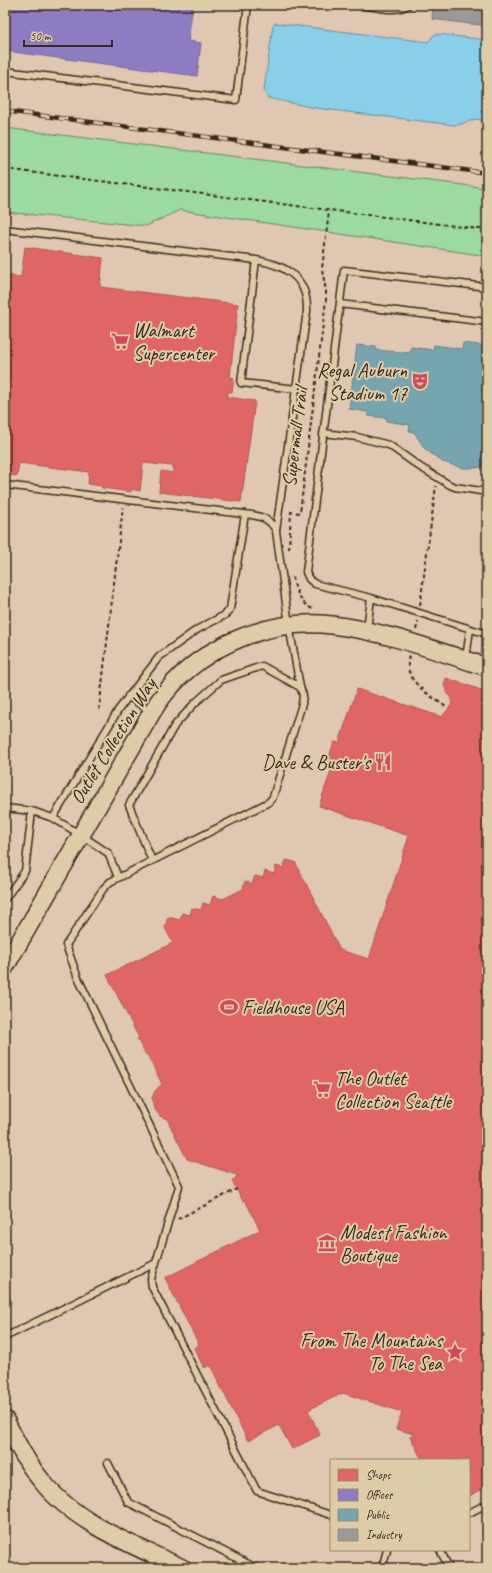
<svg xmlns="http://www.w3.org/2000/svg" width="492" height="1573" viewBox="0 0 492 1573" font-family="Caveat,sans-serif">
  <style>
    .green { fill: #9cdaa2; stroke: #6c8260 }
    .water { fill: #89cfea; stroke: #6a8d98 }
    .shops { fill: #e06666; stroke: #ae5450 }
    .offices { fill: #8e7cc3; stroke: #756392 }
    .public { fill: #76a5af; stroke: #648084 }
    .industry { fill: #999; stroke: #7d7874 }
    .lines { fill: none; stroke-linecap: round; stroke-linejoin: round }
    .lane-casing { stroke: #3b2a1e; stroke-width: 9 }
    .secondary-casing { stroke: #3b2a1e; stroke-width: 20 }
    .path { stroke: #3b2a1e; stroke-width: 2; stroke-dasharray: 4 3; stroke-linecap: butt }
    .lane { stroke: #decca9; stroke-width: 6 }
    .secondary { stroke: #decca9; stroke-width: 17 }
    .rail-casing { stroke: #3b2a1e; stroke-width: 4.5 }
    .rail { stroke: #decca9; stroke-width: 3; stroke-dasharray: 9; stroke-linecap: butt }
    .labels { text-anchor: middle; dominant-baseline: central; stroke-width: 4; stroke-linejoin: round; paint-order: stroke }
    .poi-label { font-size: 20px; fill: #3b2a1e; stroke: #decca9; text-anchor: start }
    .street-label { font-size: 20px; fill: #3b2a1e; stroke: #decca9 }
  </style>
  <rect width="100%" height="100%" fill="#dfc7b2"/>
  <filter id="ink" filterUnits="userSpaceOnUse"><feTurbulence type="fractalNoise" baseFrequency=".025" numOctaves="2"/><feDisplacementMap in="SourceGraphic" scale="8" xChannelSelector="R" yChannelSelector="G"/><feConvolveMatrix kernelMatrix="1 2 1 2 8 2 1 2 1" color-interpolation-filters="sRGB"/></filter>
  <g filter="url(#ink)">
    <path class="green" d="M5,128L487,188V256L180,210L146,226L5,212Z"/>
    <path class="water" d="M275,23L428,42L434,35L438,34L487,40V121L476,119L458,125H454L315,108L268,98L264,90L273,25Z"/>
    <path class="shops" d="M25,247L103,258L100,287L238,304L230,377L234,378L232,392H228L227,397L255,401L241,502L159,492L161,471L173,473V466L143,463L140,491L131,489V492L102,488V486L88,484L89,472L19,463L17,476L5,474V275L21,277Z
      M446,678L487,692V1487L469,1496V1460H422L410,1436L414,1434L396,1429L402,1412L343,1393L308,1410L320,1435L292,1449L279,1425L248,1441L210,1365L204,1368L194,1348L199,1345L165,1278L260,1230L245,1200L243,1201L232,1181L236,1178L237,1175L187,1159L167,1119L160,1116L154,1108L152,1098L155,1091L162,1084L147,1054L146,1055L137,1039L139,1038L107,975L173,943L165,928L168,917L180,920L182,913L190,915L192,908L201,910L203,903L210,905L213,896L223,899L243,889L245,881L252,884L255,876L263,878L265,871L274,874L276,866L283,868L286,860L295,862L340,950L369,959L409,836L319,806L334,762L328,760L334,742L339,743L357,689L442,717L453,703L444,686Z"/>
    <path class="offices" d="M5,5H193L188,41L201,43L197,76L5,51Z"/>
    <path class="public" d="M463,343L487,346V466L474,468H463L443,462L425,449L414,432L409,431L410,425L387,421V418L368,416V412L349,409L357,345L376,347V350L410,353L411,347L433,350L434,345L462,349Z"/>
    <path class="industry" d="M433,5H487V26L432,19Z"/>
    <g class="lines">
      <g class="lane-casing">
        <path id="lane" d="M361,5C375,7 396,13 408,5
          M5,71L236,100L248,5
          M5,229L256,260C285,265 308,277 307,311L276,531
          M256,260L241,383L297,389
          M487,287L344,270L306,572L309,579L315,584L371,598L487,634
          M340,304L487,322
          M323,433L357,437L389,445L420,467L450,485L455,487L487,492
          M5,485L252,515C263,517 271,520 276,531L289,625L300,687L303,695L302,704L273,797L269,802L110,882L103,889L66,945L78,978L179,1186L151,1279L152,1287L257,1491L331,1515
          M367,629L371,598
          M466,659L470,629
          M128,696L150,711
          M5,808L32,811L53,818L81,835L108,853L118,877
          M53,818L119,709L159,657L198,629L225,615L230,609L245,514
          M152,861L129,805L175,725L195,703L221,680L262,666L300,687
          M5,899L25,871L32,811
          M5,1337L156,1263
          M108,1463L128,1502L256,1568
          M469,1513L487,1504
          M440,1550L449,1568
          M382,1568L387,1550"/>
      </g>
      <g class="secondary-casing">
        <path id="secondary" d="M5,967L152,712C156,705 161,698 166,692C205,644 271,618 332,625C385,631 436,651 487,667
          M5,1420C16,1441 26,1462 41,1480C74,1523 134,1545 182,1568"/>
      </g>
      <path class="path" d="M5,169L487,230
        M289,549L291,512L300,513L326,300V291L322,269L329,211
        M292,577C296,590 300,604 313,609
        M420,605L436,486
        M416,630L418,621
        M409,656C402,681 429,694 446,707
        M99,710L123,507
        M178,1219L237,1189"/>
      <use href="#lane" class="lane"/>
      <use href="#secondary" class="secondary"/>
      <g class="rail-casing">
        <path id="rail" d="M5,111L487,173"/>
      </g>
      <use href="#rail" class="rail"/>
    </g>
  </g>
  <defs>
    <g id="supermarket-bare" transform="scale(1.38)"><path d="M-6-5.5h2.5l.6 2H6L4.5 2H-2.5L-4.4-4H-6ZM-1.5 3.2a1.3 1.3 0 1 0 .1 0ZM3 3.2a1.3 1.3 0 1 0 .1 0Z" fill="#d1495b" stroke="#decca9" stroke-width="2.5" paint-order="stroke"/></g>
    <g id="theatre-bare" transform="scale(1.38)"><path d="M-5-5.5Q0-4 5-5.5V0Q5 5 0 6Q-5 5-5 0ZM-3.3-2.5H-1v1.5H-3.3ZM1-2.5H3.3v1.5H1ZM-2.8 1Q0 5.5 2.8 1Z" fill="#d1495b" stroke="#decca9" stroke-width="2.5" paint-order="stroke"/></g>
    <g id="restaurant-bare" transform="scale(1.38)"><path d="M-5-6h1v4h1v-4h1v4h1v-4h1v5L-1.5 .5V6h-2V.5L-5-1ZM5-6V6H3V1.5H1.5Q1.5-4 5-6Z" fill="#d1495b" stroke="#decca9" stroke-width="2.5" paint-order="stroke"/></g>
    <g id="stadium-bare" transform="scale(1.38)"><path d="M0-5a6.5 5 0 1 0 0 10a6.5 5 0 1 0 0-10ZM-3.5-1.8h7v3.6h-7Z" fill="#d1495b" stroke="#decca9" stroke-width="2.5" paint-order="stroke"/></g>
    <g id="museum-bare" transform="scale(1.38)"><path d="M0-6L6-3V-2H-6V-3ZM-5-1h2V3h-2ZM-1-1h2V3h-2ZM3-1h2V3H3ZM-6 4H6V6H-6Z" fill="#d1495b" stroke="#decca9" stroke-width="2.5" paint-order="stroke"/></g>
    <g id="sight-bare" transform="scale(1.38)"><path d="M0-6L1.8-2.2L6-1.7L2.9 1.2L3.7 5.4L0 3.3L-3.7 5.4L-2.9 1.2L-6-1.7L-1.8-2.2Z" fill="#d1495b" stroke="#decca9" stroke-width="2.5" paint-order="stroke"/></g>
  </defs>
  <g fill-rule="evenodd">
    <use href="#supermarket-bare" x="120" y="341"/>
    <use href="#theatre-bare" x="420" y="381"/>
    <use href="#restaurant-bare" x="383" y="762"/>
    <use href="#stadium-bare" x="229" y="1007"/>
    <use href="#supermarket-bare" x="322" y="1089"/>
    <use href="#museum-bare" x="327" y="1243"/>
    <use href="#sight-bare" x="455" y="1352"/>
  </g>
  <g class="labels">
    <g class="poi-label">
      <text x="133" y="330">Walmart<tspan x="133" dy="23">Supercenter</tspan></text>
      <text x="407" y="370" text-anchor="end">Regal Auburn<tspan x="407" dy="23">Stadium 17</tspan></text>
      <text x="370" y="762" text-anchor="end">Dave &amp; Buster's</text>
      <text x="242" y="1007">Fieldhouse USA</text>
      <text x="335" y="1078">The Outlet<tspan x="335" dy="23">Collection Seattle</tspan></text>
      <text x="340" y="1232">Modest Fashion<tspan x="340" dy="23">Boutique</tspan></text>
      <text x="442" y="1340" text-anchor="end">From The Mountains<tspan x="442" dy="23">To The Sea</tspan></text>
    </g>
    <g class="street-label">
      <text transform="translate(295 437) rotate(-83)">Supermall Trail</text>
      <text transform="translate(113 741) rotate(-58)">Outlet Collection Way</text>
    </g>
  </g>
  <rect width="492" height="1573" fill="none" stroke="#decca9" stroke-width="20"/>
  <rect x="10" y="10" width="472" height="1553" fill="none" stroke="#3b2a1e" stroke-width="1.5" filter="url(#ink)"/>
  <rect x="330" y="1459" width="140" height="92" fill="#decca9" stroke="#9d8b71"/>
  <rect x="338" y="1469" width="20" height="12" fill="#e06666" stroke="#9d8b71"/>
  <text x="366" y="1479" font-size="12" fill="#3b2a1e">Shops</text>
  <rect x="338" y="1489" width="20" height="12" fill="#8e7cc3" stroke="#9d8b71"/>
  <text x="366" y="1499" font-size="12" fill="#3b2a1e">Offices</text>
  <rect x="338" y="1509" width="20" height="12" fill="#76a5af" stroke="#9d8b71"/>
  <text x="366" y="1519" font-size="12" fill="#3b2a1e">Public</text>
  <rect x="338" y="1529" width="20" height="12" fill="#999999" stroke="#9d8b71"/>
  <text x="366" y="1539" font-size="12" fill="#3b2a1e">Industry</text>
  <path d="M24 40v6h88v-6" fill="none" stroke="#3b2a1e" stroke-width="2"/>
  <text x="30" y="40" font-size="12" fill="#3b2a1e" stroke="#decca9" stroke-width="3" paint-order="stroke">50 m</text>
</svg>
